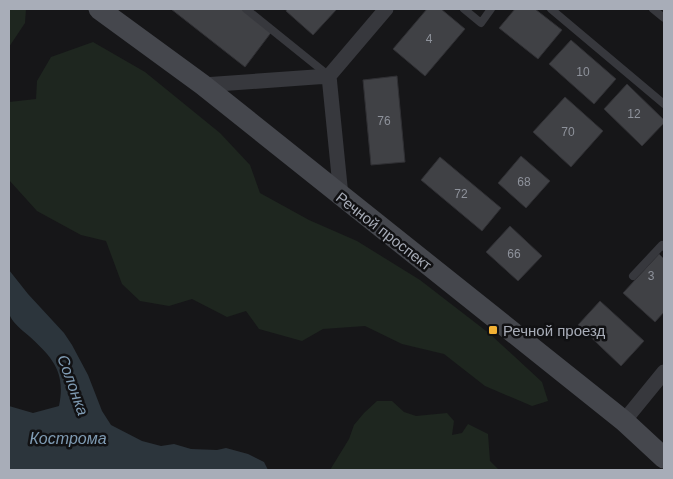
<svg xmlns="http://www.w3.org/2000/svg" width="673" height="479" viewBox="0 0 673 479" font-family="Arial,sans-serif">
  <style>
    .green { fill: #1e261f }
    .water { fill: #2c353c }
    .building { fill: #404145; stroke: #303034 }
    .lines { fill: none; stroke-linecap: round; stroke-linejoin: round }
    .lane { stroke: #37383d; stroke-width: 8 }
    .street { stroke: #37383d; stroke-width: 15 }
    .secondary { stroke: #45474d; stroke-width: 21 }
    .poi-dot { fill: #f2b134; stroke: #111113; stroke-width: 2 }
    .labels { text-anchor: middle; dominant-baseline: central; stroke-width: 5; stroke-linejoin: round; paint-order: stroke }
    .number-label { font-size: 12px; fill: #8e929b }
    .street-label { font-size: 15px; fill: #a8adb8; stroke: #111113 }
    .poi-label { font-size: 15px; fill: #a8adb8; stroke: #111113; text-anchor: start }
    .water-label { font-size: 16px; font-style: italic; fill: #7f9bb3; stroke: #111113 }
  </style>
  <rect width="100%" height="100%" fill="#161618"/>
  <path class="green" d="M9,9H26L25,23L9,47Z
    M93,42L145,72L220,133L250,165L260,193L309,220L357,241L420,280L490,334L542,382L548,401L532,406L485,386L444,354L402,344L365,326L323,329L302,341L259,329L246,311L227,317L192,299L169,306L140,301L122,284L106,241L81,235L37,211L9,180V102L36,99L37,81L51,57Z
    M377,401H392L404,412L416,416L447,413L454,421L452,435L462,433L468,424L488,434L490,461L499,470H330L349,439L354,425L364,413Z"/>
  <path class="water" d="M9,270L28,294L64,333L72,345L88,375L102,411L111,425L142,441L161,446L174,444L191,449L217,450L226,448L248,454L264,462L268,470H9V406L33,413L59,406C66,372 53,358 29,336C22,330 14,324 10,316C6,308 9,280 9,270Z"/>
  <path class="building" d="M171,9H246L273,30L245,67Z
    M287,9H337L313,35L286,11Z
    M427,9H441L465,29L425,76L393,49Z
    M515,9H535L562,30L538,59L499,28Z
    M571,40L616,79L594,104L549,64Z
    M397,76L405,162L371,165L363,80Z
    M627,84L664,120V123L642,146L604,109Z
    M565,97L603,131L571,167L533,132Z
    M521,156L550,181L526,208L498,183Z
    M440,157L501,208L482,231L421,180Z
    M510,226L542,256L518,281L486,252Z
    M659,254L664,259V312L655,322L623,293Z
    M600,301L644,341L621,366L578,325Z"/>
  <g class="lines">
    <path class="lane" d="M246,9L328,75
      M464,9L481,23L491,9
      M551,9L664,104
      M653,9L664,18
      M633,276L662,245L664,247"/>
    <path class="street" d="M329,76L341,196
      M329,76L386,9
      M203,85L329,76
      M624,421L664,372"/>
    <path class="secondary" d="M99,9L203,85L624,421L664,458"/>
  </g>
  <rect class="poi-dot" x="488" y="325" width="10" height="10" rx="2.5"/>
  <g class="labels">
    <g class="number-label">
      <text x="429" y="39">4</text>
      <text x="583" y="72">10</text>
      <text x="634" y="114">12</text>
      <text x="384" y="121">76</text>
      <text x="568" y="132">70</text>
      <text x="524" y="182">68</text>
      <text x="461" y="194">72</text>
      <text x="514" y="254">66</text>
      <text x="651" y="276">3</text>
    </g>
    <g class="street-label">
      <text transform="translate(384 231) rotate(38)">Речной проспект</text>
    </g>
    <g class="poi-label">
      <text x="503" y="330">Речной проезд</text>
    </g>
    <g class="water-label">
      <text transform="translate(73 385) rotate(70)">Солонка</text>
      <text x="68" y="438">Кострома</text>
    </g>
  </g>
  <rect width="673" height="479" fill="none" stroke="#a8adb8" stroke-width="20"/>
</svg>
